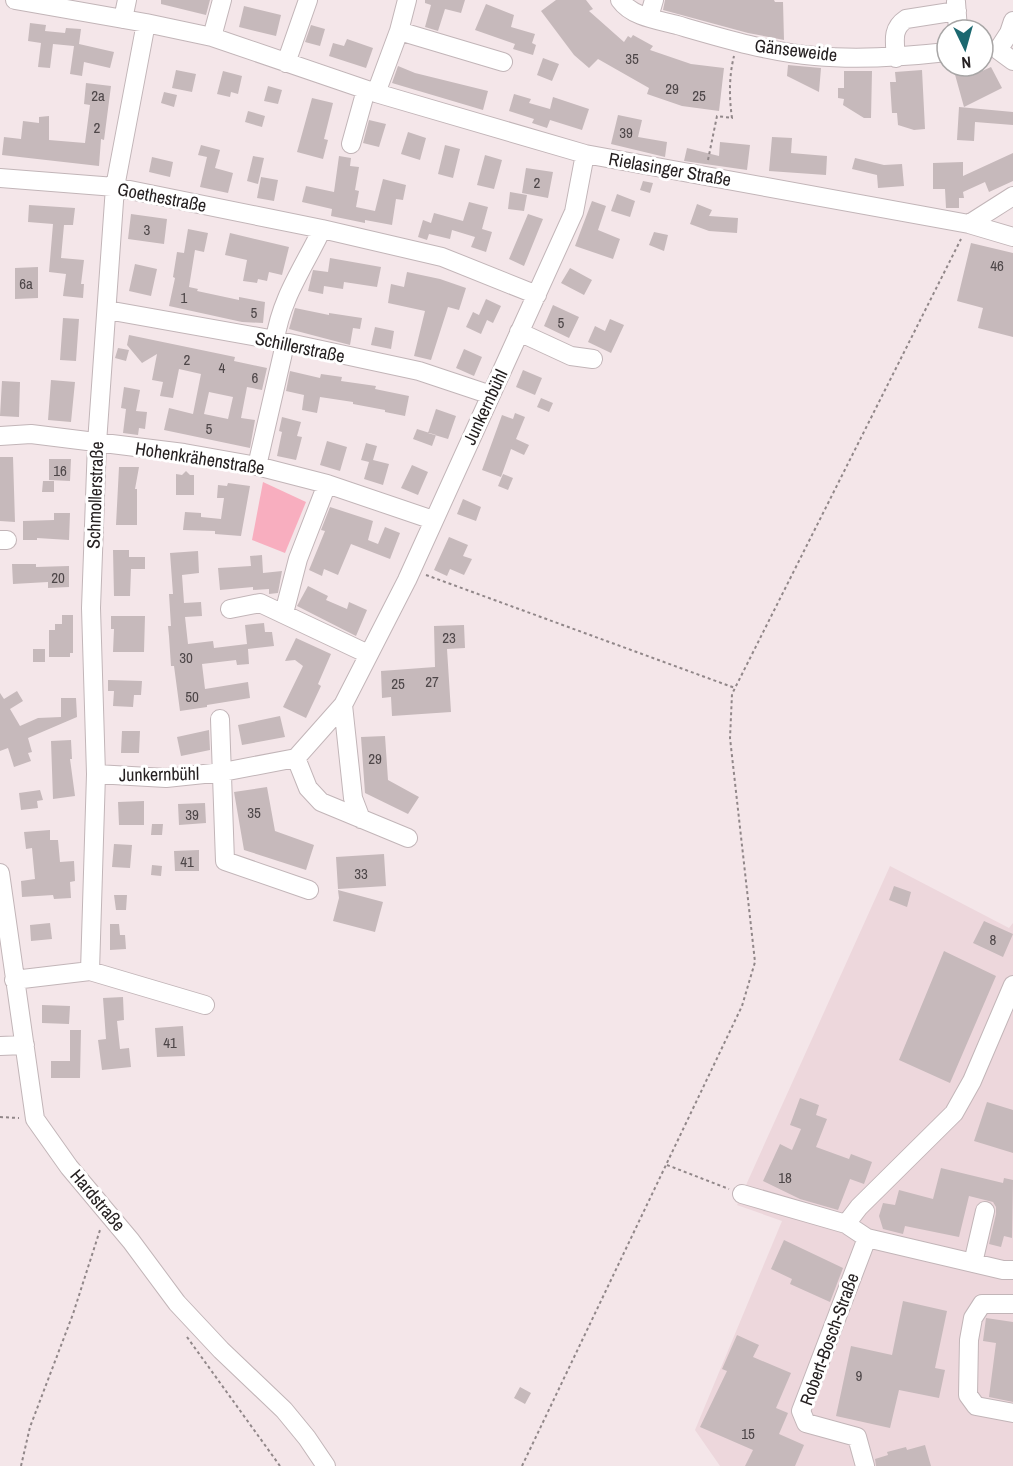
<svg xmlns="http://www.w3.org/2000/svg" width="1013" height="1466" viewBox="0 0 1013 1466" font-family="'Archivo Narrow',sans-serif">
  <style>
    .built { fill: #edd7dc }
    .green { fill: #f8aebf }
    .building { fill: #c6b9bb; fill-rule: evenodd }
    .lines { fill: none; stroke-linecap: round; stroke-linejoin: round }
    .minor-casing { stroke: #c2b5b8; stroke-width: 20 }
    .path { stroke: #918789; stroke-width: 2; stroke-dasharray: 3 3; stroke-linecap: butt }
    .minor { stroke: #fff; stroke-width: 18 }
    .labels { text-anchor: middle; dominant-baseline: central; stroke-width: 6; stroke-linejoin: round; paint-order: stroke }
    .number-label { font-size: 15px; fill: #4d4648 }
    .street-label { font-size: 18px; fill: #252021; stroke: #fff }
  </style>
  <rect width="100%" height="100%" fill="#f4e6e9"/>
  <path class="built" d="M890,866L1009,928L1013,923V1466H720L695,1430L782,1221L737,1205Z"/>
  <path class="green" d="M263,482L306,502L285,553L252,540Z"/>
  <path class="building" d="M161,0H210L206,15L161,4Z
    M425,0H465L461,13L445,9L438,31L425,27L431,5L425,3Z
    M556,0H586L593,9L589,11L624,42L628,36L631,38L633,35L653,46L650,50L691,64L724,68L719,111L682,106L647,94L649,88L598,59L589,68L574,55L541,11Z
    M665,0H774L775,2H783L784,40L748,33L663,10Z
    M486,4L514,15L511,27L535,34L532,43L536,45L533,55L513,49L515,44L475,30Z
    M244,6L281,15L276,36L239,27Z
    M30,23L46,25L45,31L65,33L66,28L81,29L79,44L114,52L110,68L84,62L82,76L70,74L74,46L53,44L50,68L38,67L41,43L28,41Z
    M311,25L325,29L320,46L305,42Z
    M347,39L373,48L366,68L329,56L333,43L344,46Z
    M543,58L559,64L552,81L537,75Z
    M788,65L821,68L819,92L787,76Z
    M398,66L415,73L488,91L483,110L392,83Z
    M969,67L971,76L991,67L1002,88L964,107L954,71Z
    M176,70L196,74L192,92L172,88Z
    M922,70L925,129L914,130L898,125L897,113H892L890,82H896L895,72Z
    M223,71L242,76L238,94L231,92L230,97L217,94Z
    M844,71H872L871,118H864L843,105L844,99L838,98V88H844Z
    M86,83L111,86L104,140L101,139L99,166L2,155L4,137L21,139L23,121L39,123V117L49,116V140L85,143L90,105L84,104Z
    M268,86L282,90L278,104L264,101Z
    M164,92L177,95L174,107L161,103Z
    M514,94L531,99L529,103L550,109L553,97L589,109L582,130L550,120L547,128L532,123L534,119L509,111Z
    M312,98L333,103L324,139L328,140L323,159L297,152Z
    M959,107L1013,112V125L975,122L974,141L957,140Z
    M248,111L265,116L262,127L245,122Z
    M618,115L642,120L638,137L667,142L665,157L611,144Z
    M369,120L386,124L379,147L363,143Z
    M408,132L426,138L420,160L401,154Z
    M772,137L792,138L791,153L827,156L826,175L769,171Z
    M720,142L750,145L747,170L684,161L687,148L719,156Z
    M201,145L220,150L215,168L233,173L228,193L200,187L207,157L198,155Z
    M445,145L460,149L453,178L438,174Z
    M1013,153V181L989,192L985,182L963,192L964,198H959V208H946L945,189H933V163L963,162V176Z
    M485,155L502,160L494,189L477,185Z
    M253,156L264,158L258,184L247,181Z
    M339,156L351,158L350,166L359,167L355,190L359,191L356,207L375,211L383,179L406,185L403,200L396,199L392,225L365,220V223L331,216L332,209L302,202L306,186L334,192Z
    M152,157L173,162L170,177L149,172Z
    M855,158L884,165L902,164L904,186L878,188L877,175L852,169Z
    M526,168L553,172L548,198L522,193Z
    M261,177L278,180L274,201L257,198Z
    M643,181L653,183L650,193L640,190Z
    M510,192L527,195L524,211L508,209Z
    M617,194L635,201L630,217L611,211Z
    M592,201L606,206L598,230L620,239L613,259L575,246Z
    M469,202L488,207L482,229L492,232L486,252L471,247L475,237L452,230L450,239L429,234L427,240L418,237L423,220L431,223L434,213L463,221Z
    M697,204L712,210L709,216L738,218L737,233L709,231L690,224Z
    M29,205L75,208L73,225H64L61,258L84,260L81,284H84L83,298L63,296L66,274L49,272L53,224L28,222Z
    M131,214L167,219L164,244L128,239Z
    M528,214L543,219L524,266L509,259Z
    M188,229L208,233L204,252L195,250L189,287L198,289L197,291L239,300V297L265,302L263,323L242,322L169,306L175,278L173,277L177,252L184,253Z
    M654,232L668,235L664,251L649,245Z
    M230,233L289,247L282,275L269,272L267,281L258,279L257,283L243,281L247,260L225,255Z
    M971,243L1013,253V337L978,328L983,308L957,301Z
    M330,258L381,267L377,287L344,282L343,289L324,286L323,294L308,291L313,270L328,272Z
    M135,264L157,269L151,296L129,291Z
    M38,267V298L15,299V268Z
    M570,268L592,280L584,295L561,283Z
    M407,272L440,279L466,288L459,310L448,307L431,360L414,356L425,311L388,303L391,284L404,287Z
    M486,299L501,306L493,323L487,320L481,334L466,327L473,312L479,315Z
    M553,305L579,317L569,338L544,326Z
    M295,308L329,315V313L362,318L360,329L353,328L350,345L289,329Z
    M63,318L79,319L76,361L60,360Z
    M610,319L624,325L611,353L588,342L595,326L605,331Z
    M375,327L394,331L391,349L371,345Z
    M129,335L235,357L234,361L267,368L262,390L247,387L241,418L255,420L250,448L164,430L169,408L193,414L201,374L179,369L173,398L160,396L163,382L152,380L157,354L142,363L127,345ZM209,392L233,397L228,419L204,414Z
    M118,348L129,350L126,361L115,358Z
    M464,349L482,357L474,376L456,368Z
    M523,370L542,378L535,395L516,387Z
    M290,371L320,378L321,374L342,377L341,381L376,386L375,389L409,396L405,416L385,412V410L353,404V402L320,397L317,413L302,410L304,395L286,391Z
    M51,380L75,382L71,422L48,420Z
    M2,381L20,382L19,417L0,416Z
    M124,387L140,390L136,411L147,412L145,429L139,428L138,435L123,433L126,409L121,408Z
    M541,398L553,403L549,412L537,407Z
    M436,409L456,416L448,439L428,433Z
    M515,413L525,417L516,439L529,445L524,455L511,449L501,477L482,470L502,415L513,419Z
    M282,417L301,422L297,436L302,437L296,460L277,456L282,432L279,431Z
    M417,429L436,435L432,446L413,439Z
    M327,441L347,447L340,471L320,465Z
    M366,443L377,446L373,460L389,464L383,485L364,479L369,462L361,460Z
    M0,457H13L15,522L0,521Z
    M49,459H71L70,481L49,480Z
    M412,465L428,472L418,495L401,488Z
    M119,467H139L135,489H137V525H116Z
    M186,471L190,475H194V495H176V474L182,475Z
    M503,474L513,478L508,490L498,486Z
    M43,481H54V492H42Z
    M228,483L250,486L241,536L215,534V531L183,530L185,512L201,513V517L221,519L224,498H217L218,485L227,486Z
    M463,499L481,507L476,521L457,514Z
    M330,507L373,521L368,540L378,544L385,527L400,533L390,559L351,544L338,575L324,569L322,576L309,570L325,531L321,530Z
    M54,513H70L69,540L37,538V540H23V521L54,520Z
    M449,537L468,545L463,556L472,559L464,575L450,569L447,576L434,570Z
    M113,550H129V557H145V569H131L130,596H114Z
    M198,551L199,573L182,575L184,603L201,602L202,616L185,617L188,644L213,641L214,648L247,644L245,625L264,623L265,632H272L274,646L248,649L249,664L237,665L236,660L202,664L205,689L248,682L250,698L207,705V707L180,711L174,666H171L169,636L168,626H171L169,594H173L170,553Z
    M262,555L263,573L282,571L278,593L269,594V589L253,590V587L220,590L218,568L251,566L250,556Z
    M12,564H36V567L69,566V587L48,588V582L13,584Z
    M308,586L328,596L326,600L347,609L349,602L367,610L356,636L297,606Z
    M62,615H73V653H70V657H49V630H55V624H62Z
    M111,616H145L144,652H113L114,629H111Z
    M464,625L465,648L447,649L451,712L392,716L391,697L382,698L381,671L435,667L434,626Z
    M296,638L331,654L318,684L321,686L306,718L283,707L303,666L295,660L285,661Z
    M33,649H45V662H33Z
    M108,680L142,681L141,695H134L133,707L113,706L114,691H108Z
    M17,691L23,701L10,709L20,726L38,718L61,717V698H76L77,717L28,738L32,752L28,753L31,761L14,767L8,748L0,751V693L4,699Z
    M280,716L285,737L242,745L238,725Z
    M209,730L210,750L181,756L177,737Z
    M122,731H140L139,753H121Z
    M385,736L388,780L419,797L408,814L365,793L361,737Z
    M71,740L72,759H70L75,796L53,799L51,741Z
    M267,787L275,831L314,845L306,870L244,850L234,792Z
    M40,790L43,800L37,801L38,808L21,810L19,793Z
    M144,801V825H119L118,802Z
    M205,803L206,823L179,825L178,804Z
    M152,824H163L162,835H151Z
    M50,830V840H58L60,862L74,861L75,881L70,882L71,898L54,899L53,895L22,897L21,881L35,879L32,848L26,849L24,832Z
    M114,844L132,845L130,868L112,867Z
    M199,850V871H175L174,851Z
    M384,854L386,886L338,889L336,857Z
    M152,865L162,866L161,876L151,875Z
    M894,886L911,892L907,907L889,900Z
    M338,890L383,902L375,932L333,921L339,898Z
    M114,895H127L126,910H116Z
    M984,921L1013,934L1003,957L973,943Z
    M50,923L52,939L31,941L30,925Z
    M110,924H119L120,935H125L126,949L110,950Z
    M944,951L996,976L950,1083L899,1060Z
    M123,997L124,1020L117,1021L120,1049L129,1048L131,1067L102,1070L98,1040L106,1039L103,998Z
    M42,1005L70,1006L69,1024L42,1023Z
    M183,1026L185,1056L157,1057L155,1028Z
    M70,1030H81L80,1078H51V1061H70Z
    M800,1098L819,1105L816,1115L827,1119L816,1147L849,1159L851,1154L872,1162L864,1184L850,1179L838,1210L800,1199L763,1181L780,1144L792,1150L801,1129L790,1125Z
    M987,1102L1013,1110V1153L974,1141Z
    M941,1168L1003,1183L1004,1178L1013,1180L1012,1238L1004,1236L1001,1247L989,1244L996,1214V1207L993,1202L969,1196L959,1237L905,1226L903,1234L883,1229L879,1216L883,1203L895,1205L899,1190L933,1199Z
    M784,1240L843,1268L830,1302L790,1284L792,1279L771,1269Z
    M903,1301L947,1311L935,1368L945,1370L939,1398L899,1390L890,1428L836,1416L851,1346L892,1355Z
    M986,1318L1013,1322V1402L989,1397L996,1343L983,1341Z
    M737,1335L759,1345L753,1357L791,1373L776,1408L788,1413L779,1434L804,1445L795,1466H745L753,1450L700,1427L727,1371L722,1369Z
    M520,1387L531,1393L525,1404L514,1398Z
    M925,1445L931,1466H876L875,1459L888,1455L887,1452L906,1447L907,1450Z"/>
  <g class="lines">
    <g class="minor-casing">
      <path id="minor" d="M15,0L146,23L212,37L376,93L585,154L969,224L1013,237
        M620,0C632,17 658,20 677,25C722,38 768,52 815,56C859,60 903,57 947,52
        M956,2L958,30
        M649,17L654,0
        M123,19L127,0
        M1013,21L1009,33L998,50L1013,61
        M399,31L503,62
        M212,37L222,0
        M896,58C895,42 891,29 906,19L957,11
        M286,63L308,0
        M376,93L399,31L407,0
        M351,144L366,90
        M0,178L115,187L322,229L442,257L537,295
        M969,224L1013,196
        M107,310L275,340L419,371L491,395
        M519,332L571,356L593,359
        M275,340C281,298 304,267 322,229
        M0,436L31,434L184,453L257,466L327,484L433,520
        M257,466L285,344
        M0,540H7
        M230,609L260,603L368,654
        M284,613L298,559L327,484
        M343,705L353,798L361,819
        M220,719L225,861L309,890
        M296,758L308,788L321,802L408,838
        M96,774L166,778L223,772L296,758L343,705L407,580L574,212L585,154
        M0,873L35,1119L69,1167L131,1241L177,1303L221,1350L284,1410L307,1438L326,1466
        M90,971L205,1005
        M14,980L90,971L96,774L91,608L97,443L115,187L146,23
        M0,1046L25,1045
        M742,1194L846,1224L867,1238L1003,1270H1013
        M846,1224L859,1207L954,1113L972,1081L1013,985
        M973,1263L985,1211
        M1013,1304H982L973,1318L969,1340L968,1395L976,1406L1013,1413
        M865,1466L857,1437L806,1423L801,1411L867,1238"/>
    </g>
    <path class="path" d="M708,160L717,116L732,118C729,97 729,76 734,56
      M426,575L735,688
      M0,1117L19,1118
      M667,1165L729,1189
      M187,1337L280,1466
      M21,1466L30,1427L73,1314L100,1230
      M522,1466L742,1006L755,962L730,738L732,694L961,239"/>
    <use href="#minor" class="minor"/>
  </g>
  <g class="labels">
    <g class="number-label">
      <text x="632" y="58">35</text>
      <text x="672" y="88">29</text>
      <text x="98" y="95">2a</text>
      <text x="699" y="95">25</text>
      <text x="97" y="127">2</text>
      <text x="626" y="132">39</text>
      <text x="537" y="182">2</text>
      <text x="147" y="229">3</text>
      <text x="997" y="265">46</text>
      <text x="26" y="283">6a</text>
      <text x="184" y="297">1</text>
      <text x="254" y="312">5</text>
      <text x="561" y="322">5</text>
      <text x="187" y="359">2</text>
      <text x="222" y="367">4</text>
      <text x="255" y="377">6</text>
      <text x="209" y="428">5</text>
      <text x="60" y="470">16</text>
      <text x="58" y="577">20</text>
      <text x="449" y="637">23</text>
      <text x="186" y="657">30</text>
      <text x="432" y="681">27</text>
      <text x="398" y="683">25</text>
      <text x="192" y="696">50</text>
      <text x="375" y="758">29</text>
      <text x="254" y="812">35</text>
      <text x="192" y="814">39</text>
      <text x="187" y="861">41</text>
      <text x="361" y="873">33</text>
      <text x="993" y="939">8</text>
      <text x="170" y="1042">41</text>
      <text x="785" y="1177">18</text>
      <text x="859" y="1375">9</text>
      <text x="748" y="1433">15</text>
    </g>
    <g class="street-label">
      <text transform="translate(796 50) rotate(7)">Gänseweide</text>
      <text transform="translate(670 169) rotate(10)">Rielasinger Straße</text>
      <text transform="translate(162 197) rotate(11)">Goethestraße</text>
      <text transform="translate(300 347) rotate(12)">Schillerstraße</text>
      <text transform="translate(485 407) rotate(-65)">Junkernbühl</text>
      <text transform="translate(200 458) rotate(9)">Hohenkrähenstraße</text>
      <text transform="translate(95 495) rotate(-88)">Schmollerstraße</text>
      <text transform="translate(159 774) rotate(-1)">Junkernbühl</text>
      <text transform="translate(98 1200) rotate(50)">Hardstraße</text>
      <text transform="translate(829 1339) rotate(-70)">Robert-Bosch-Straße</text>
    </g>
  </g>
  <g transform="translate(965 48) rotate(175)"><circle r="28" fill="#ffffff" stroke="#a8a6a6" stroke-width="1.5"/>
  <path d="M0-4.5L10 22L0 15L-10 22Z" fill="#1c6870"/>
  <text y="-9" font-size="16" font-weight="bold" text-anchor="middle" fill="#252021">N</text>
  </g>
</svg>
